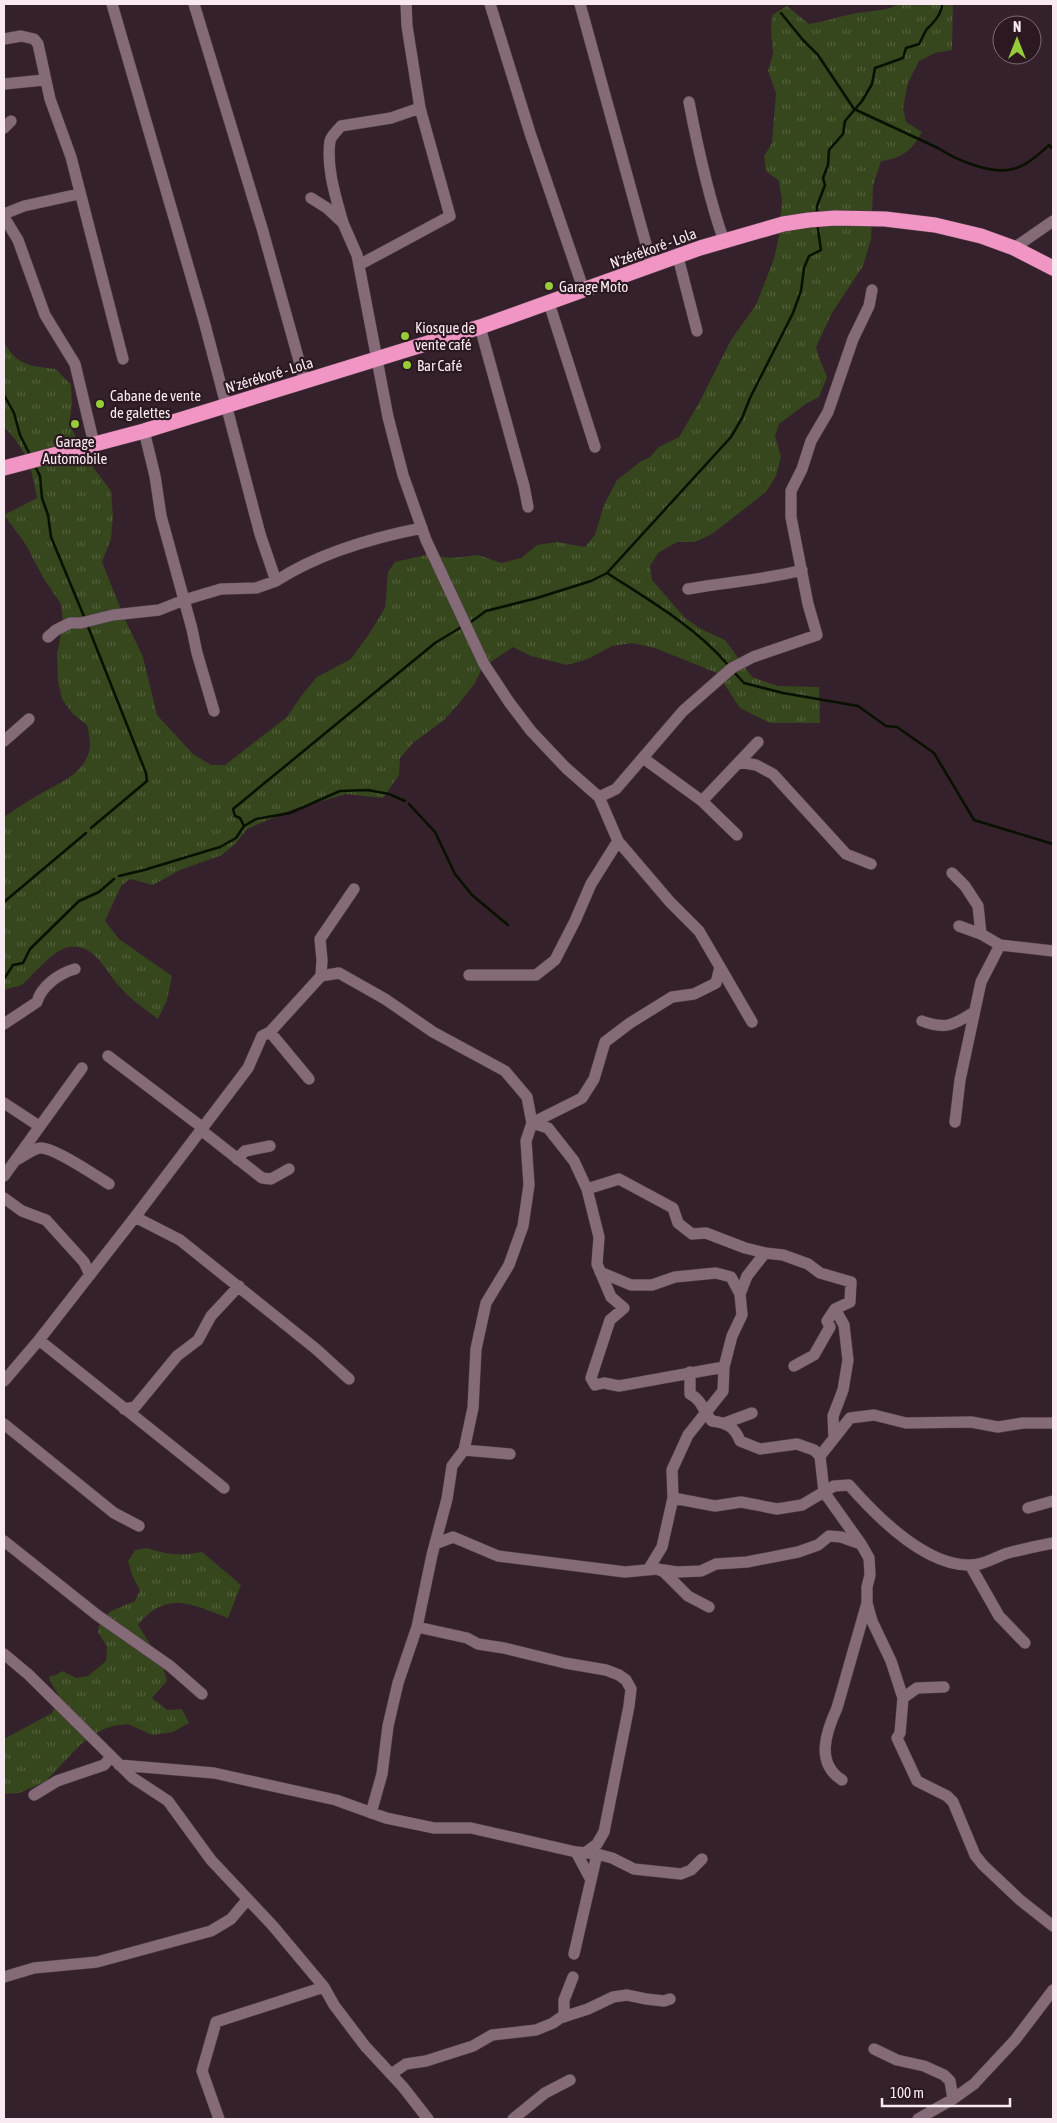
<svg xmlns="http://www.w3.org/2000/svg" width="1057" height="2123" viewBox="0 0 1057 2123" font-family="'Asap Condensed',sans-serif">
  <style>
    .grass { fill: url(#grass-tufts) }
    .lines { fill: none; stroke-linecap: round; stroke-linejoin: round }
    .stream { stroke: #081000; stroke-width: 2.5 }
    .minor-casing { stroke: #514049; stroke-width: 12 }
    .highway-casing { stroke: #514049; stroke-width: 16 }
    .minor { stroke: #846b77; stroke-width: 11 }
    .highway { stroke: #f195c4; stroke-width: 15 }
    .poi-dot { fill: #97cc39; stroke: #2b1821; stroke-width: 2 }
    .labels { text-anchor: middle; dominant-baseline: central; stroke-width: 4.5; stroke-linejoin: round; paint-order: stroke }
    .street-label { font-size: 15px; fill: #f8eaf0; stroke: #2b1821 }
    .poi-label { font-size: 15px; fill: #f8eaf0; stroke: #2b1821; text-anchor: start }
  </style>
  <defs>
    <pattern id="grass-tufts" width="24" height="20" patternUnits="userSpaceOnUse" patternTransform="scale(1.25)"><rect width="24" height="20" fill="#36461d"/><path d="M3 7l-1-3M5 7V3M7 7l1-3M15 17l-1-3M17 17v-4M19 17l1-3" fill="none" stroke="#54613e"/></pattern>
  </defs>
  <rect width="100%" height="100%" fill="#35212b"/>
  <path class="grass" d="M899,4H953L952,50L935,53L919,61L908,83L903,108L906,122L922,132C911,151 903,158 881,161L873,186L871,239L863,266L832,313L816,347L820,360L827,377L819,397L807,403L779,424L775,436L781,457L776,476L766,492L712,534L695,542H677L658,553L650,566L652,580L685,618L701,629L725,640L752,677L778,686L819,687L820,723H770L740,708L717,673L655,648L632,643L612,646L588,659L567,665L531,656L513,647L482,668L475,683L461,701L444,720L413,743L400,758L399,775L383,798L346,794L291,810L247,829L236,843L222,855L180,870L153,885L130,879L121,886L105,921L119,939L172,976L167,1000L158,1019C145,1009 131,1000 120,987C106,972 95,943 69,947C53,950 35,973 24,983C19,988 10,986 4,991V817C16,809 27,801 40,794C57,784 80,776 88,755C92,745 89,734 87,725L73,714L62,699L58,681L57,655L63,622L61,604L44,579L25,543L4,515L37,498C32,469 26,448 4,427V341C15,366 32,366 56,369L71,385L72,404L69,424L90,463L111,491L113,516L111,539L102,562L124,617L143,657L157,715L193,754L211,765H225L287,717L302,695L317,677L351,659L369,634L385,608L388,572L395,562L426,555L452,558L478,555L501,563L521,558L537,545L557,542L585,547L595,535L604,505L617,480L640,462L650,457L659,447L679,437L699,403L731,340L756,305L774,259L779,236L782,201L779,181L766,171L764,156L772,143L776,93L768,71L773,54L771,30L772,15L787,6L809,24C824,22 837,17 852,14C868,10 885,12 899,4Z
    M147,1548C169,1555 180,1556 202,1552L241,1585L228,1618C193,1605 166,1589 138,1625L162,1663L167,1681L152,1698L167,1710L182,1709L189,1723L173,1732L152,1735L128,1724L113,1726L101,1730L81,1744L45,1782L19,1793L4,1794V1739L52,1713L59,1696L49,1679L50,1676L56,1675L62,1671L76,1678L88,1676L106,1661L107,1647L98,1632L100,1620L111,1611L135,1601L140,1590L132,1575L128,1561L135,1550Z"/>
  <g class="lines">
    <path class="stream" d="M781,13L803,40L818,55L854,109L938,148C956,160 992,175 1013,169C1026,166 1038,155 1049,145L1053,149
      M817,213V206L825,185L823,178L828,165L829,150L843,134L845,121L862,101L872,84L875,68L903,58L906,48L919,44C922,39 924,33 927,29C934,22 942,14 942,4
      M4,395L14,413L20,435L30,455
      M34,464L40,476L42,498L48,515L51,537L85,619
      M607,573C649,600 696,627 728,665
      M87,624L146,773L147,781L91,828
      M468,624L486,611L537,598L591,581L607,573L731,437L742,418L750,398L793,313L801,291L804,268L809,256L821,250L817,223
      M733,671L744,683L783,693L858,706L886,726L897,727L934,753L974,820L1053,844
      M409,804L435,832L455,874L472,895L508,925
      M244,826L240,818L235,816L233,809L435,643L463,626
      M119,876L144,870L220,847L236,838L244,826L256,819L290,813L340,791L368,790L389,794L405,801
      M4,902L86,833
      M4,979L13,965L23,963L30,949L79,901L99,892L114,879"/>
    <g class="minor-casing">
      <path id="minor" d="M112,4L204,321L260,534L276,581C319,553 371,538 422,528
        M194,4L262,228L305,382
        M490,4L530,133L584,291
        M580,4L652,266
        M4,39L21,36L34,39L38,44L50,99L71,157L123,359
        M4,84L44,80
        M689,102C698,149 708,196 724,241
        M4,128L11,121
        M311,198L327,208L343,223L357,255L388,417L403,475L426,540L484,664L509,702L531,731L566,768L599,797L618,841L670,902L699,931L720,967L716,983L694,994L672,997L630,1023L605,1042L594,1079L582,1098L532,1123L527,1097L505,1071L433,1032L385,999L339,973L321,976
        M4,214L24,206L79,194
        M4,217L18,240L45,315L75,364L94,444
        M343,223C336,198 326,168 330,141C331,136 338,130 341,126L391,118L420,108
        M1014,248L1053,221
        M678,257L697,331
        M359,265L450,216L420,108L407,26L406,4
        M549,303L595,447
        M480,327L524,486L528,507
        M144,431L155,476L161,516L192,629L197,653L214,711
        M688,589C726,582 765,580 802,570
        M48,637L56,630L70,623H81L113,615L159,610L184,600L221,589L256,588L276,581
        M4,741L29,719
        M643,758L702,801L758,742
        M739,762L756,765L773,774L846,854L871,864
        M599,797L616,789L683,711L732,668L753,657L817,635L808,604L791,517V491L802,469L811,441L828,412L853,339L869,306L872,290
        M702,801L737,835
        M952,873L965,886L978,906L981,934L1000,945
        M959,926L981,934
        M720,967L752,1022
        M469,975H536L555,960L575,921L591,884L618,841
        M922,1021C945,1030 954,1025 974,1012
        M4,1024L37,1002C41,986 60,973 75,969
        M270,1032L309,1079
        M108,1056L203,1128
        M4,1103L39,1126
        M955,1122L960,1080L981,982L1000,945L1053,951
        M201,1130L262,1178L271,1179L289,1169
        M237,1159L245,1151L270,1146
        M16,1160C23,1157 32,1149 40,1148C54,1147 96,1176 109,1184
        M4,1176L82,1068
        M587,1189L619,1179L673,1208L678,1223L692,1234L706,1233L745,1248L765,1253L783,1255L808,1264L820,1273L851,1282L850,1302L835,1309L827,1321L830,1327L814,1355L794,1366
        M4,1198L22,1211L46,1220L84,1262L90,1275
        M135,1217L180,1240L316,1349L349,1379
        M600,1272L631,1285H652L675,1277L716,1273L731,1277L740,1294
        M39,1340L224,1488
        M690,1372V1394C702,1400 703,1411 712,1421C727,1423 735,1427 740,1441L760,1449L797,1444L814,1450L820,1456L824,1492L861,1544
        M4,1381L39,1340L135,1217L248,1068L262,1036L270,1032L321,976L322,960L320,939L354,889
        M124,1409L135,1407L177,1356L198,1340L211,1316L239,1286
        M725,1423L752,1413
        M4,1424L114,1513L139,1526
        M834,1438L833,1416L843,1390L848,1360L844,1325L835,1309
        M464,1450L510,1454
        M820,1456L850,1418L874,1415L906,1423L971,1422L998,1427L1023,1423H1053
        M673,1498L672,1470L688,1435L723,1391L724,1367L732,1336L742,1315L740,1294L747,1276L765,1253
        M1028,1508L1053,1501
        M4,1541L97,1615L170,1666L202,1694
        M435,1544L453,1537L498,1556L625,1572L657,1569L677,1572L701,1571L716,1564L747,1562L798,1552L818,1545L829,1536L841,1537L861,1544L869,1558L870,1575L867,1587V1603L872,1621L891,1661L903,1698L900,1733L897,1738L917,1781L947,1796L953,1802L975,1855L983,1865L1020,1900L1053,1926
        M970,1565L999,1616L1025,1643
        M648,1570L662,1547L673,1498L715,1506L741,1502L777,1509L802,1505L834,1486L849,1485C877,1517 932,1573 979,1564C989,1562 998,1556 1008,1553C1023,1549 1038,1546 1053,1543
        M659,1570L664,1572L688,1596L709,1607
        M417,1627L467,1638L478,1644L504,1648L565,1663L606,1670L619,1675L626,1680L631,1689L629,1706L604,1832L597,1844L585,1853
        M4,1654L29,1675L133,1778L168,1801L211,1860L273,1926L324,1987L334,2005L365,2046L403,2087L428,2119
        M903,1698L917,1688L944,1687
        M119,1765L214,1773L336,1800L386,1818L434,1828H471L576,1852L597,1854L612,1858L634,1869L681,1874L691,1870L702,1859
        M842,1780C815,1763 826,1732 837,1708L867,1603
        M34,1795L57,1781L104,1765L111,1757
        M371,1813L382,1774L388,1726L398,1683L417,1627L432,1555L447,1499L452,1466L464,1450L473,1408L476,1349L486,1303L509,1265L523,1226L529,1185L526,1141L532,1123L548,1128L574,1161L587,1189L599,1237L597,1264L611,1297L624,1308L610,1320L591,1378L595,1385L604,1383L619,1386L724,1367
        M576,1852L591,1880
        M574,1954L597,1854
        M4,1977L34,1968L97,1962L211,1931L231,1919L247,1900
        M564,2017V2000L573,1977
        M874,2049L897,2060L924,2066L944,2075L950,2081L953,2099
        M391,2074L406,2064L426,2061L473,2046L492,2035L536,2030L553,2023L560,2018L588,2009L613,1997L627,1995L646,1999L664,2001L670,1999
        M219,2119L202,2071L216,2022L324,1987
        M513,2119L545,2093L570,2080
        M918,2119L953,2099L974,2084L1015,2040L1053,1990"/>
    </g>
    <g class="highway-casing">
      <path id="highway" d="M4,468L144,431L480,327L700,248L783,224L809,220L835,218L885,219L935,225L981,236L1014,248L1053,268"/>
    </g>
    <use href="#minor" class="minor"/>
    <use href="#highway" class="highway"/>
  </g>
  <g class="poi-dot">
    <circle cx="549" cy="286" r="5"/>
    <circle cx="405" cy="336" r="5"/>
    <circle cx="407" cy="365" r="5"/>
    <circle cx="100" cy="404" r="5"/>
    <circle cx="75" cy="424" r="5"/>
  </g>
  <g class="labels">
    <g class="street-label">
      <text transform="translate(653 248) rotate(-20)">N'zérékoré - Lola</text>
      <text transform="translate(269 375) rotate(-17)">N'zérékoré - Lola</text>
    </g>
    <g class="poi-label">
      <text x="559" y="286">Garage Moto</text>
      <text x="415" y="327">Kiosque de<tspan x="415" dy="17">vente café</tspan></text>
      <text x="417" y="365">Bar Café</text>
      <text x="110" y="395">Cabane de vente<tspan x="110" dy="17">de galettes</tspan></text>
      <text x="75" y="441" text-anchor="middle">Garage<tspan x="75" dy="17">Automobile</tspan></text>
    </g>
  </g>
  <rect width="1057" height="2123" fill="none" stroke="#f8eaf0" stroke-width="10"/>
  <g transform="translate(1017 40)"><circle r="24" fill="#2b1821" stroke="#7d6c74"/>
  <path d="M0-4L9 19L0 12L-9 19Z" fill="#97cc39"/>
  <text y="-8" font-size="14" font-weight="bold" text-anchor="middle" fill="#f8eaf0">N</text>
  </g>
  <path d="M882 2098v8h128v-8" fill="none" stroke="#f8eaf0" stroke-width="2.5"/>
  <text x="890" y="2098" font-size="15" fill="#f8eaf0" stroke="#2b1821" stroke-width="4" paint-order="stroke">100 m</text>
</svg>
